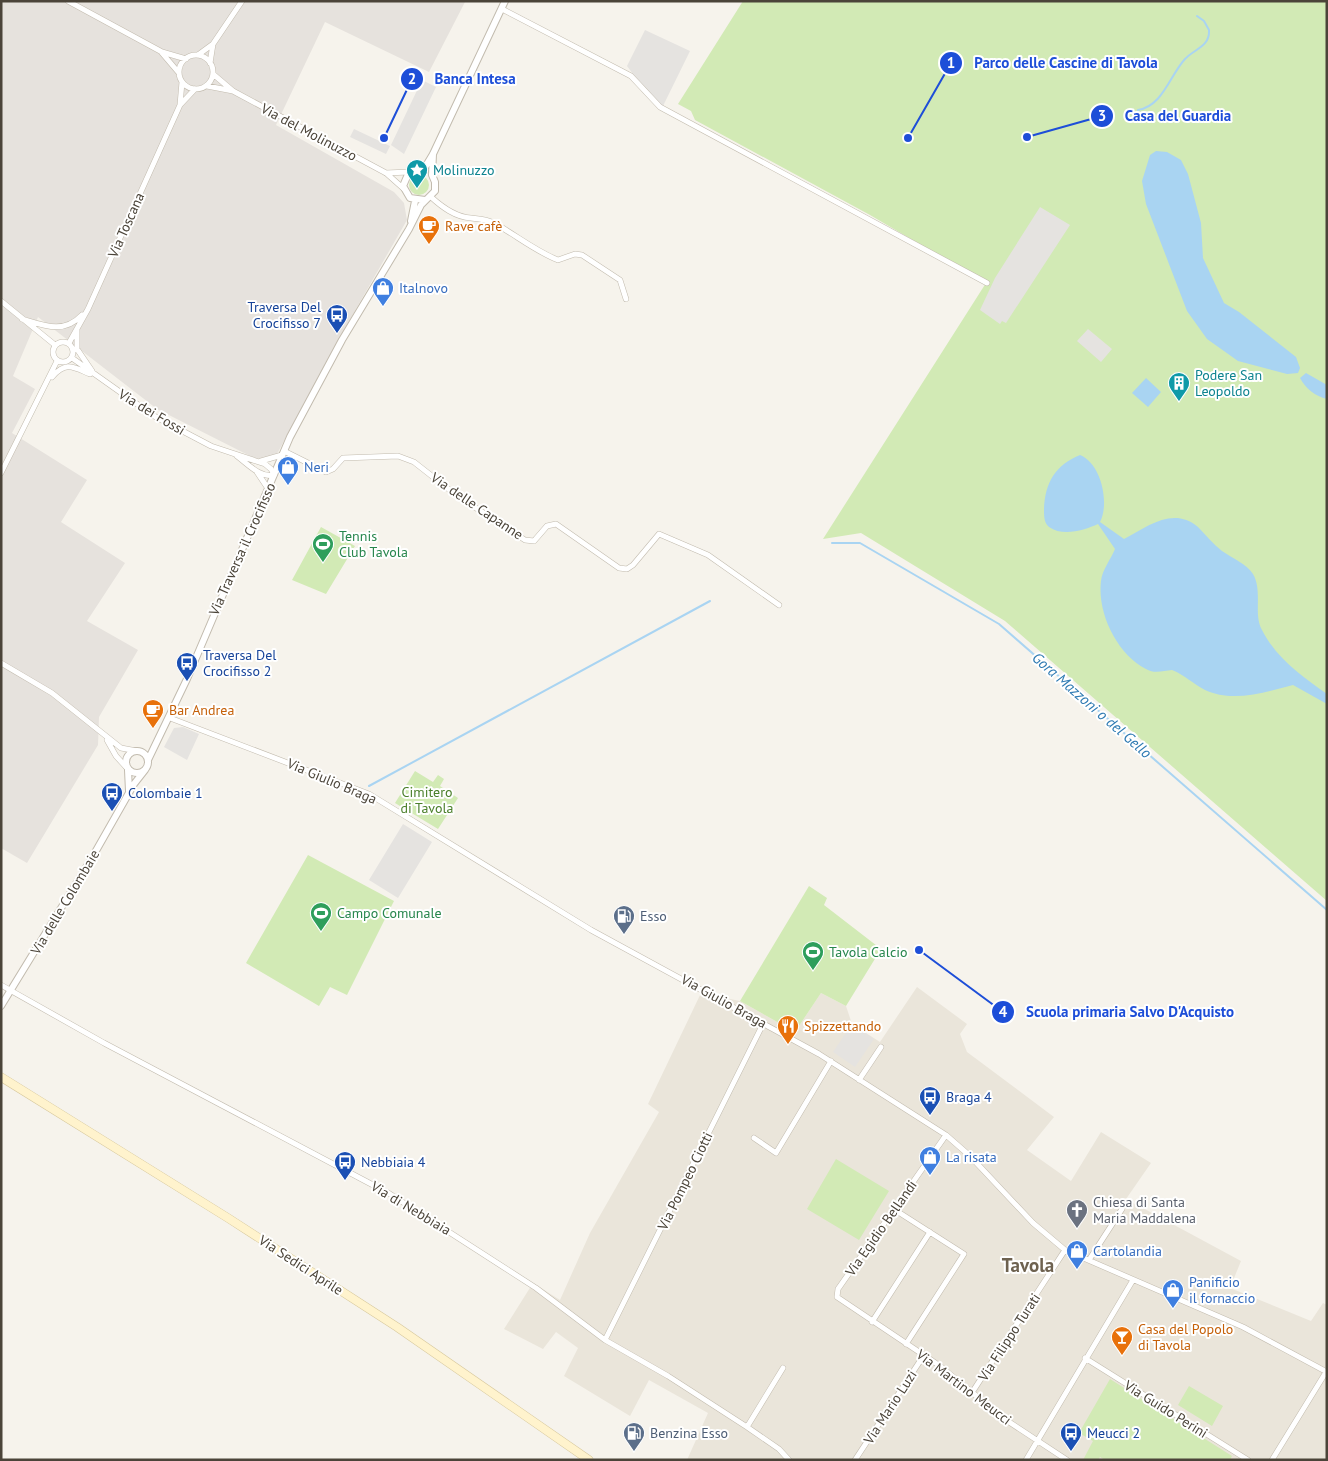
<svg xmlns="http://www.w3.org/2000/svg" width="1328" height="1461" viewBox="0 0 1328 1461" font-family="'PT Sans',sans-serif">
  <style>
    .residential { fill: #eae5da }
    .industrial { fill: #e6e2dd }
    .green { fill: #d2eab5 }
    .parking { fill: #e5e3e0 }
    .water { fill: #a9d4f2 }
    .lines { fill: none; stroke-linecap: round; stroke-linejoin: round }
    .stream { stroke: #a9d4f2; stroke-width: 2 }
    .minor-casing { stroke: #c2bbae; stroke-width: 6 }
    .tertiary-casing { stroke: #c2bbae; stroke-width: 8 }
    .secondary-casing { stroke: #d6c79b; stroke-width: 9 }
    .minor { stroke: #fff; stroke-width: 5 }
    .tertiary { stroke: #fff; stroke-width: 6 }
    .secondary { stroke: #fff3cd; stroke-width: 8 }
    .labels { text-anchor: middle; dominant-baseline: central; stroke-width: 4; stroke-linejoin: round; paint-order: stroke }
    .street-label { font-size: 14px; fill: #4b4439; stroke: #fff }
    .culture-label { font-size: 14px; fill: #0d838f; stroke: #fff; text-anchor: start }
    .food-label { font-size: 14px; fill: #c56008; stroke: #fff; text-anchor: start }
    .shop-label { font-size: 14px; fill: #366cbe; stroke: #fff; text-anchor: start }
    .transit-label { font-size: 14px; fill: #164399; stroke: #fff; text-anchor: start }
    .leisure-label { font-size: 14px; fill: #27864d; stroke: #fff; text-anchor: start }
    .park-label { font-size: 14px; fill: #4a7f2a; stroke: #fff }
    .service-label { font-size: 14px; fill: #4e5e75; stroke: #fff; text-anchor: start }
    .worship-label { font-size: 14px; fill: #5b616d; stroke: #fff; text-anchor: start }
    .water-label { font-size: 15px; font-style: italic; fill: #2e7ab2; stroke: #fff }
    .district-label { font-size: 19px; font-weight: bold; fill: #6e6250; stroke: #fff }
    .leader { fill: none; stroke: #1d4ed8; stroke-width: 2 }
    .callout-dot { fill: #1d4ed8; stroke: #fff; stroke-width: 2 }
    .mark-label { font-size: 15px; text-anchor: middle; font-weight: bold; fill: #fff }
    .callout-label { font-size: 15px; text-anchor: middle; font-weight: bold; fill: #1d4ed8; stroke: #fff; stroke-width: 4; stroke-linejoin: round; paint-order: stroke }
  </style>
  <rect width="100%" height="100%" fill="#f6f3ec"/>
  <path class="residential" d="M917,987L967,1024L960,1034L967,1052L1054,1117L1027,1150L1071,1181L1101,1132L1151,1163L1126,1199L1241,1261L1230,1288L1311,1321L1323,1303L1327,1305V1460H687L708,1413L649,1380L630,1416L564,1376L578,1348L556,1332L543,1349L504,1329L533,1283L560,1300L590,1233L659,1112L648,1104L701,993L740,1001L795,1032L821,993L846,1006L852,1024L880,1042Z"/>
  <path class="industrial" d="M1,1L465,2L429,72L325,22L276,125L394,192L404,203L407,220L341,335L277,454L261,459L254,458L157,409L38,317L13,376L35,389L12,433L87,480L61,522L125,563L87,621L138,650L99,717L98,745L27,863L1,848Z"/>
  <path class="green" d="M743,1H1327V901L1005,621L861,533L823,539L986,283L870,215L695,120L691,111L678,104Z
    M409 185a10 10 0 1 1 20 0a10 10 0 1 1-20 0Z
    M321,527L355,546L326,594L292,580Z
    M415,771L433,782L438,775L444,779L440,786L458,798L438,829L395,803Z
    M308,855L394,901L347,995L330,987L319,1006L246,963Z
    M809,886L827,898L824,905L881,949L846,1006L821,993L795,1032L740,1001Z
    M836,1159L889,1191L859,1240L807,1209Z
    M1110,1379L1232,1456L1230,1460H1105L1100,1457L1098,1460H1083L1093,1441L1079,1433Z
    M1189,1386L1223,1406L1212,1426L1178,1405Z"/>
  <path class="parking" d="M645,30L690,51L663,106L644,89L627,66Z
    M422,80L436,87L404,154L391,145Z
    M354,129L390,146L386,154L350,137Z
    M1040,207L1070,225L1006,323L1002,321L1000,324L980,310L995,278Z
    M1088,329L1112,349L1101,362L1077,341Z
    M183,727L199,734L187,760L164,747L174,728Z
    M403,824L432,842L398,898L369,880Z
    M852,1024L874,1039L855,1067L833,1052Z"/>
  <path class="water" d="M1156,151L1167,152L1181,160L1188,174L1201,223L1203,258L1224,303L1239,312L1296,357L1300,368L1298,373L1287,374L1238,361L1207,339L1187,311L1146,204L1142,181L1150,155Z
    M1306,373L1327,385V399C1315,396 1306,389 1300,378Z
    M1146,378L1161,392L1148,407L1132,393Z
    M1080,455C1101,463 1110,503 1100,522L1124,539C1147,527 1173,506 1198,527C1206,535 1213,544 1222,551C1232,558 1247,564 1253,574C1263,591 1253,614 1262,630C1277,659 1302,676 1327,694V704L1293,685C1265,692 1233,703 1205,690C1193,684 1185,675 1172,670C1163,671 1154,674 1146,669C1117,654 1097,613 1101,581C1102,570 1111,559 1115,549L1098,524C1085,530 1063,537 1049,527C1044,523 1044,516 1044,509C1045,483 1055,465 1080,455Z"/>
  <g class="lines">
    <path class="stream" d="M1138,110C1163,106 1170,75 1185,59C1194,49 1210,47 1209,30L1204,21L1197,16
      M832,543H860L999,624L1327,910
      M369,786L710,601"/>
    <g class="minor-casing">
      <path id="minor" d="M68,1L162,52L186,59
        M502,9L631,76L660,107L987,283
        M162,53L179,73
        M198,55L213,44L242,1
        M179 72a17 17 0 1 1 34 0a17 17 0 1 1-34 0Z
        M210,63L213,44
        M213,74L233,91L386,173L404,189
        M207,86L233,91
        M180,105L195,89
        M386,173L409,172
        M431,197C442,207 455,217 471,218C480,219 486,219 494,223C516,235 535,251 558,260L575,254L582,255L620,280L626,299
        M1,301L55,345
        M22,319C45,326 64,334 82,315
        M77,329V349L92,371
        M53 352a10 10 0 1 1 20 0a10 10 0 1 1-20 0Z
        M69,343L88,309L180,105L182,82
        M72,358L154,416L211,446L265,464L271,469L274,475C260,478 248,464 237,456
        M52,377C66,361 73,367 90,374
        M284,451L326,472L333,469L343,458L398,456L414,462L456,495L525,540L534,541L547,526L556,524L619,568L627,569L633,565L659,534L708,555L779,605
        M261,461L282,455
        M257,472L267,487
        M1,473L57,361
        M1,663L52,693L121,748L137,751
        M170,718L369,794L591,930L819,1054L946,1135L970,1156L1033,1223L1065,1250L1243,1327L1327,1372
        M107,740L116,756L126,767
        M1,985L104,1043L390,1194L536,1288L605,1340L668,1376L747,1427L779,1449L789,1460
        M859,1080L881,1047
        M946,1135L838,1289L837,1297L940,1366L1003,1418L1067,1460
        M754,1138L776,1153L831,1061
        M892,1208L964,1254L906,1344
        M1089,1260L1122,1209
        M872,1322L930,1232
        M605,1340L764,1022
        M1085,1358L1248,1460
        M973,1391L1065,1250
        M747,1427L783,1368
        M855,1460L924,1355
        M1026,1460L1133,1280
        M1272,1460L1326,1372"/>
    </g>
    <g class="tertiary-casing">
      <path id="tertiary" d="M424,169L433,154L505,1
        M425,170L418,168L409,172L403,186L410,198L425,200
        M411,221L415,201
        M126 762a11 11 0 1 1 22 0a11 11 0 1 1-22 0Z
        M148,760L187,679L290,437L342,340L409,229L421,205L435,191V182L432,175L433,154
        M128,770L129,791
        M1,1006L93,856L134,784L145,770"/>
    </g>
    <g class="secondary-casing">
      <path id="secondary" d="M1,1077L228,1218L397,1327L589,1460"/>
    </g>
    <use href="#minor" class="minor"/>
    <use href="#tertiary" class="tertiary"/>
    <use href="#secondary" class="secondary"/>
  </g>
  <defs>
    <g id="sight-pin" transform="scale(1.125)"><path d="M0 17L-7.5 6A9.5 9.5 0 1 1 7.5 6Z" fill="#0f9aa8" stroke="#fff"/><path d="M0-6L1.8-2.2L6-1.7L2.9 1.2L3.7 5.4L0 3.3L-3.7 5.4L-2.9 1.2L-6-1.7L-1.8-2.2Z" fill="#fff"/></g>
    <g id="cafe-pin" transform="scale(1.125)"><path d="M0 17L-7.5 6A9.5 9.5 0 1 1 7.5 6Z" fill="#e8710a" stroke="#fff"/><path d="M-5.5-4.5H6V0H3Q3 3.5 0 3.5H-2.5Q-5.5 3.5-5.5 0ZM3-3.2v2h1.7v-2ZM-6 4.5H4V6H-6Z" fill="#fff"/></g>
    <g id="shop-pin" transform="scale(1.125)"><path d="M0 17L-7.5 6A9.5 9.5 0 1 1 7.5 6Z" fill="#3f7fe0" stroke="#fff"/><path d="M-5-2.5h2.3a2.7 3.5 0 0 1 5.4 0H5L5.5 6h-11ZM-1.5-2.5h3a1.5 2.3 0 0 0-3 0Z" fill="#fff"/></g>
    <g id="bus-pin" transform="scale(1.125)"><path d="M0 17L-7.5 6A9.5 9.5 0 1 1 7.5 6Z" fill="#1a4fb4" stroke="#fff"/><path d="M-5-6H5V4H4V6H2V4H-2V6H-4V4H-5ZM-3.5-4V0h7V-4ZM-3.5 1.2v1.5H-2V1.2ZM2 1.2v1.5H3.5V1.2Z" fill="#fff"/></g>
    <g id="building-pin" transform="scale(1.125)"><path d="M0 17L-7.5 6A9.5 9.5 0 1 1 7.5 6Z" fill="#0f9aa8" stroke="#fff"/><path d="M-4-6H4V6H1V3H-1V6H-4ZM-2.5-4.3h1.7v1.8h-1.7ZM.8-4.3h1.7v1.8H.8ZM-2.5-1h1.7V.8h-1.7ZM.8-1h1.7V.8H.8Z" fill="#fff"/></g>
    <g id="stadium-pin" transform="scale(1.125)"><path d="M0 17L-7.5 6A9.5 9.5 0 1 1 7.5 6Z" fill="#2e9e5b" stroke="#fff"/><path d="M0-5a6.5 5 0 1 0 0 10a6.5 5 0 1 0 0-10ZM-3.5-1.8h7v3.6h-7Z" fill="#fff"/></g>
    <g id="fuel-pin" transform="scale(1.125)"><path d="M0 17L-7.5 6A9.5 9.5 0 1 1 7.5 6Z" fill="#5c6f8a" stroke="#fff"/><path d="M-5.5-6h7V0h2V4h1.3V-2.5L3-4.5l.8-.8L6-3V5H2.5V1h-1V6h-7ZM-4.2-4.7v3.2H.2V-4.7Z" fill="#fff"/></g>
    <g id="restaurant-pin" transform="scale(1.125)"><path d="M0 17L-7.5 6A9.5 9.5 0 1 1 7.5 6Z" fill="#e8710a" stroke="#fff"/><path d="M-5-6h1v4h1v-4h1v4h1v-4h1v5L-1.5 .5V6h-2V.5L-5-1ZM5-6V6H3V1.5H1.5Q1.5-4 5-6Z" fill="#fff"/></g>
    <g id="church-pin" transform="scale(1.125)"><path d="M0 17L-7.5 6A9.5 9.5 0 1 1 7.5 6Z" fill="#6b7280" stroke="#fff"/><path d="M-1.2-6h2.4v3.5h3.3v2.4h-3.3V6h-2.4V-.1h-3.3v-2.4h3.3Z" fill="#fff"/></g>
    <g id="bar-pin" transform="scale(1.125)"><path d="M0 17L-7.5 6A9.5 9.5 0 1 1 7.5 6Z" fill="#e8710a" stroke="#fff"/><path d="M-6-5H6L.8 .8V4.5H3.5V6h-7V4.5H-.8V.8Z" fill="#fff"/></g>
  </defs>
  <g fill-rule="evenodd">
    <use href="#sight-pin" x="417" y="170"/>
    <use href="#cafe-pin" x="429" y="226"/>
    <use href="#shop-pin" x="383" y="288"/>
    <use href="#bus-pin" x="337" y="315"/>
    <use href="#building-pin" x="1179" y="383"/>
    <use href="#shop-pin" x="288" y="467"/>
    <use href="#stadium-pin" x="323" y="544"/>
    <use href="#bus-pin" x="187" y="663"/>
    <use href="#cafe-pin" x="153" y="710"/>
    <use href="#bus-pin" x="112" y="793"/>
    <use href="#stadium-pin" x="321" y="913"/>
    <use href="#fuel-pin" x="624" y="916"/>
    <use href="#stadium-pin" x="813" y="952"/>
    <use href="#restaurant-pin" x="788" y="1026"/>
    <use href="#bus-pin" x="930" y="1097"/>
    <use href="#shop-pin" x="930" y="1157"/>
    <use href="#bus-pin" x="345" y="1162"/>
    <use href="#church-pin" x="1077" y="1210"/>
    <use href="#shop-pin" x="1077" y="1251"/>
    <use href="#shop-pin" x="1173" y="1290"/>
    <use href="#bar-pin" x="1122" y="1337"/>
    <use href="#fuel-pin" x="634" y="1433"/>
    <use href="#bus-pin" x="1071" y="1433"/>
  </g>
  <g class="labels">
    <g class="street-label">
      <text transform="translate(309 132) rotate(28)">Via del Molinuzzo</text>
      <text transform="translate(126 225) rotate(-66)">Via Toscana</text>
      <text transform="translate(152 412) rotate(31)">Via dei Fossi</text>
      <text transform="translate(477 506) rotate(34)">Via delle Capanne</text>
      <text transform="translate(242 549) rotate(-66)">Via Traversa il Crocifisso</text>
      <text transform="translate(332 781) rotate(23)">Via Giulio Braga</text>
      <text transform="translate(65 902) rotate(-59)">Via delle Colombaie</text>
      <text transform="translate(724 1001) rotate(29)">Via Giulio Braga</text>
      <text transform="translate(685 1181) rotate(-64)">Via Pompeo Ciotti</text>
      <text transform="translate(411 1208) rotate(31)">Via di Nebbiaia</text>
      <text transform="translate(881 1228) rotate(-55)">Via Egidio Bellandi</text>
      <text transform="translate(301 1265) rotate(33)">Via Sedici Aprile</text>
      <text transform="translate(1009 1337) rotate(-57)">Via Filippo Turati</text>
      <text transform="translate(964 1387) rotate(37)">Via Martino Meucci</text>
      <text transform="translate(890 1407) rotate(-57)">Via Mario Luzi</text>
      <text transform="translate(1166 1409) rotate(32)">Via Guido Perini</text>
    </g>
    <g class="culture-label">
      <text x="433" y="170">Molinuzzo</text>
      <text x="1195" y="375">Podere San<tspan x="1195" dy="16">Leopoldo</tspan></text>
    </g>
    <g class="food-label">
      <text x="445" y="226">Rave cafè</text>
      <text x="169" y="710">Bar Andrea</text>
      <text x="804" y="1026">Spizzettando</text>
      <text x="1138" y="1329">Casa del Popolo<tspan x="1138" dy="16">di Tavola</tspan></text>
    </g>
    <g class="shop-label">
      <text x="399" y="288">Italnovo</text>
      <text x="304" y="467">Neri</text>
      <text x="946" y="1157">La risata</text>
      <text x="1093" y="1251">Cartolandia</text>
      <text x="1189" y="1282">Panificio<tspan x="1189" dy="16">il fornaccio</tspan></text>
    </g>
    <g class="transit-label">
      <text x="321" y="307" text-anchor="end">Traversa Del<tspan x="321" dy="16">Crocifisso 7</tspan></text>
      <text x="203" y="655">Traversa Del<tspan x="203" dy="16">Crocifisso 2</tspan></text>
      <text x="128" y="793">Colombaie 1</text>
      <text x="946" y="1097">Braga 4</text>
      <text x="361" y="1162">Nebbiaia 4</text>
      <text x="1087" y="1433">Meucci 2</text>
    </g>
    <g class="leisure-label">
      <text x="339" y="536">Tennis<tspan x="339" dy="16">Club Tavola</tspan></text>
      <text x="337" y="913">Campo Comunale</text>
      <text x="829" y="952">Tavola Calcio</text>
    </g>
    <g class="park-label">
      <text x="427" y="792">Cimitero<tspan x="427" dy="16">di Tavola</tspan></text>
    </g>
    <g class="service-label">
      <text x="640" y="916">Esso</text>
      <text x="650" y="1433">Benzina Esso</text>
    </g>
    <g class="worship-label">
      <text x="1093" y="1202">Chiesa di Santa<tspan x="1093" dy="16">Maria Maddalena</tspan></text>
    </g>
    <g class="water-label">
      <text transform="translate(1092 705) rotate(41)">Gora Mazzoni o del Gello</text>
    </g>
    <g class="district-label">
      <text x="1028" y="1265">Tavola</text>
    </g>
  </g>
  <path class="leader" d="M908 138L951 63M384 138L412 79M1027 137L1102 116M919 950L1003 1012"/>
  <g class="callout-dot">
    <circle cx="908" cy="138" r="5"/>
    <circle cx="384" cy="138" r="5"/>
    <circle cx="1027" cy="137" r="5"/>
    <circle cx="919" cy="950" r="5"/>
    <circle cx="951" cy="63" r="12"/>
    <circle cx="412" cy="79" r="12"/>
    <circle cx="1102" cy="116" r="12"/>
    <circle cx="1003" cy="1012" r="12"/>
  </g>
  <g class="mark-label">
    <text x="951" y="68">1</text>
    <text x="412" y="84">2</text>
    <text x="1102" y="121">3</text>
    <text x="1003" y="1017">4</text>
  </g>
  <g class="callout-label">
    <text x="1066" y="68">Parco delle Cascine di Tavola</text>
    <text x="475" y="84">Banca Intesa</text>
    <text x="1178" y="121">Casa del Guardia</text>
    <text x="1130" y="1017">Scuola primaria Salvo D'Acquisto</text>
  </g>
  <rect width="1328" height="1461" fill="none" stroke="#4b4439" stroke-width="5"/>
</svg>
